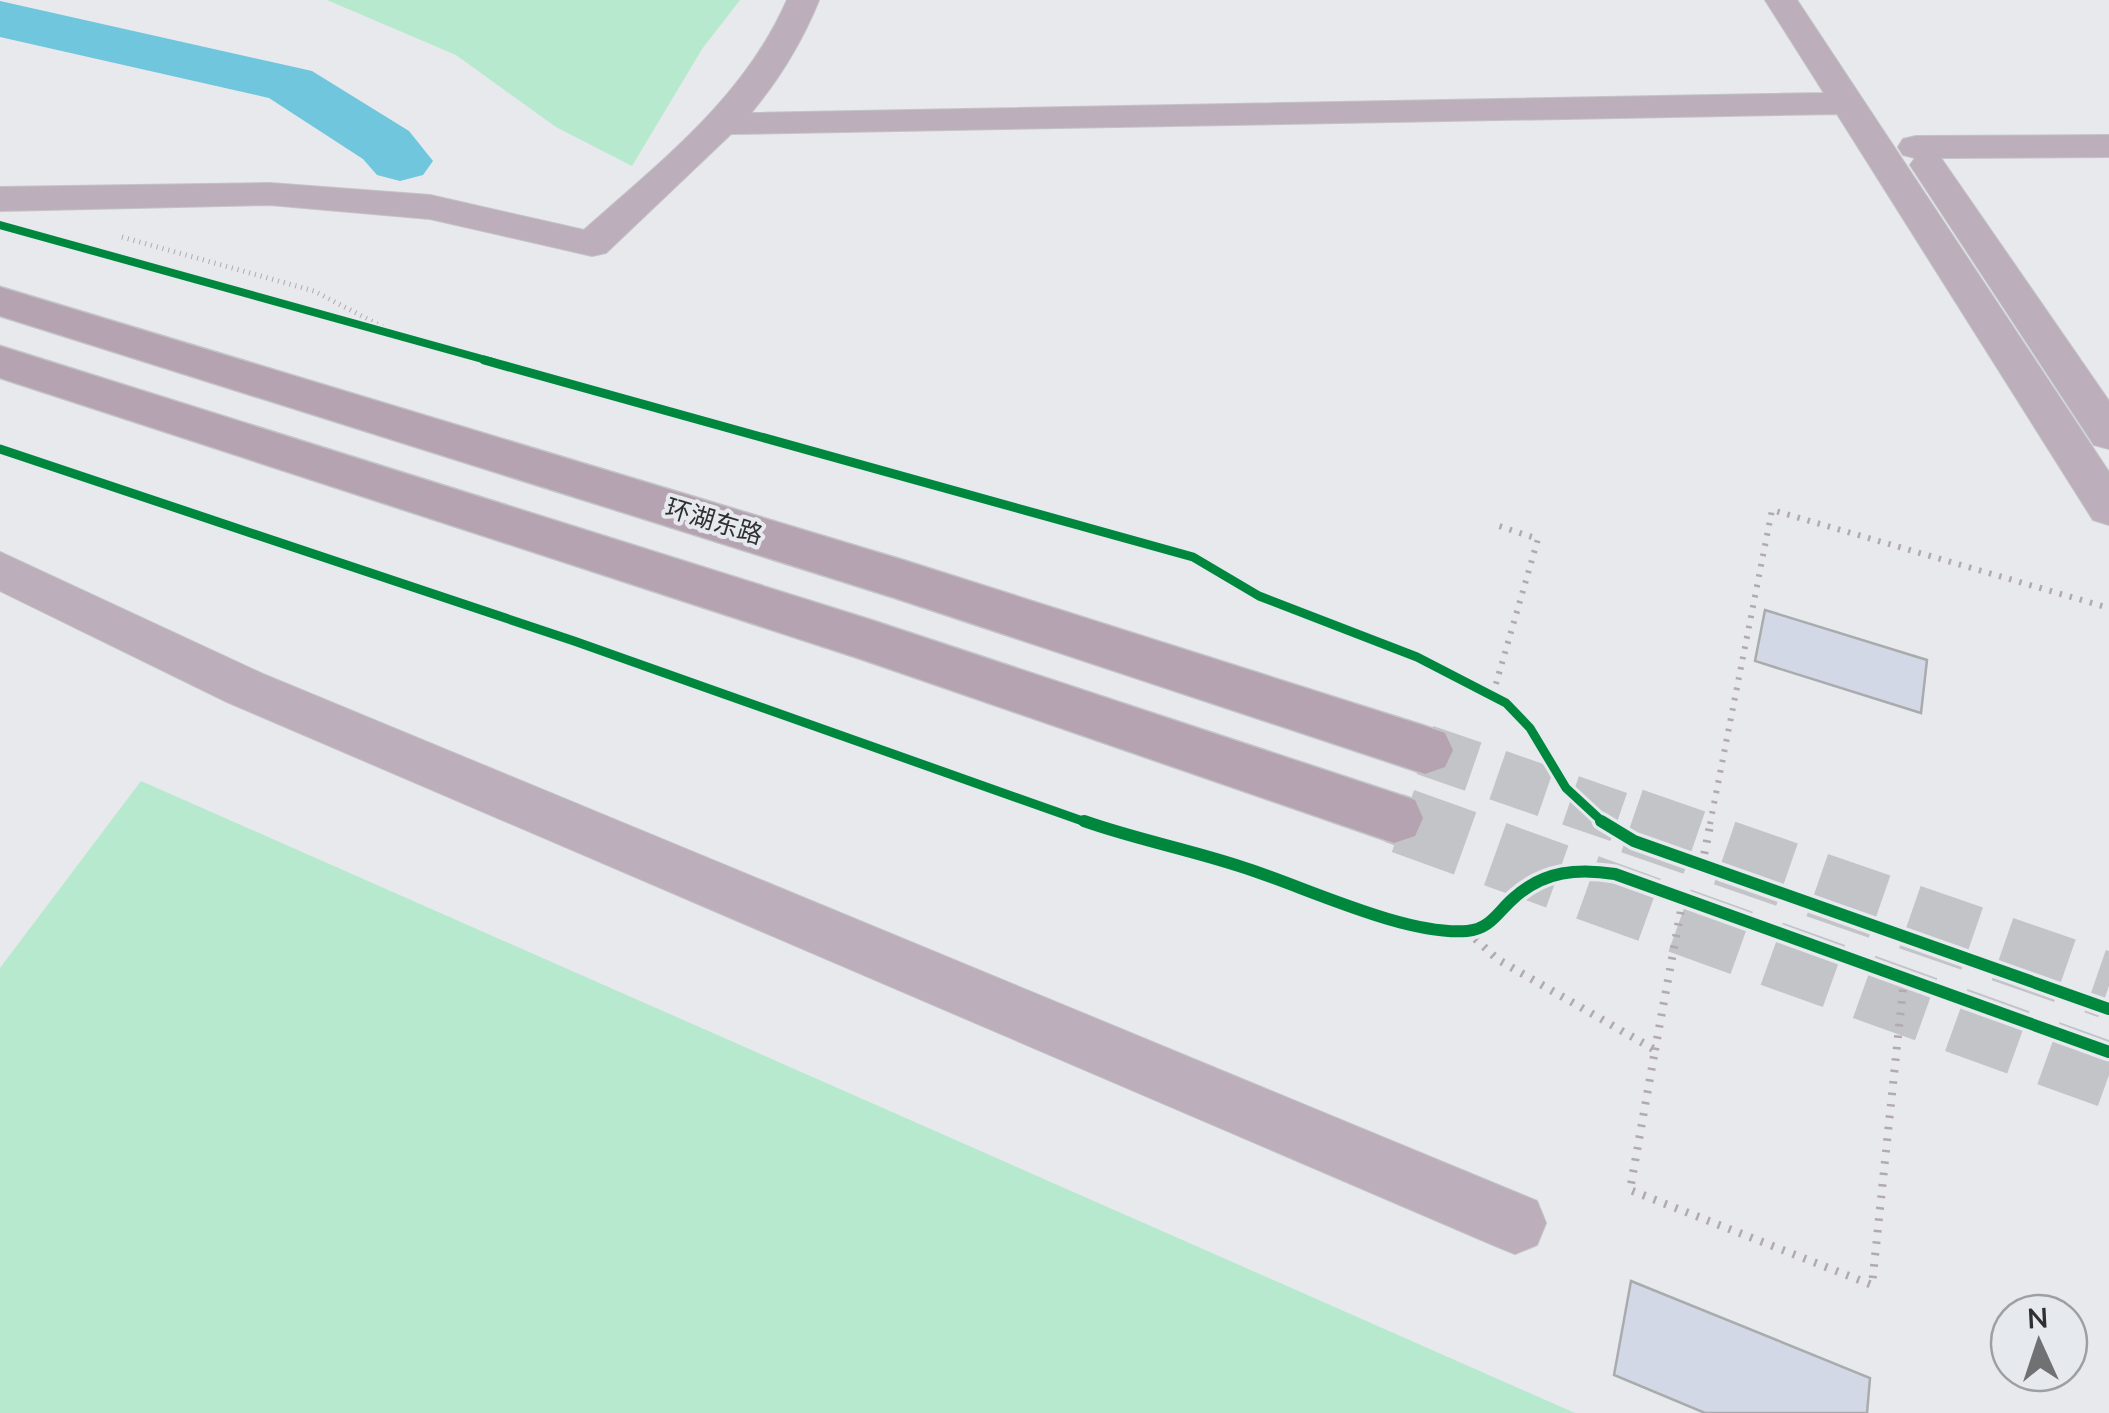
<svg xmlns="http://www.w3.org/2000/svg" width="2109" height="1413" viewBox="0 0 2109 1413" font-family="'Nunito Sans','Noto Sans SC',sans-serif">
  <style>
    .green { fill: #b6e9ce }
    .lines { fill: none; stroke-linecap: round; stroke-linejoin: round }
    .river { fill: #6fc6dd; fill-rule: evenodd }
    .building { fill: #d2d8e5; stroke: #a9abad; stroke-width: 2.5 }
    .major-tunnel-far1 { stroke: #c2c4c7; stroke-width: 51; stroke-dasharray: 51 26; stroke-linecap: butt }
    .major-tunnel { stroke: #c2c4c7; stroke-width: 66; stroke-dasharray: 66 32; stroke-linecap: butt }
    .minor-casing { stroke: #c3c4c6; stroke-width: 2 }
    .major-casing { stroke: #c3c4c6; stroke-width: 3 }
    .path-far2 { stroke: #b2a9b1; stroke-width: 5; stroke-dasharray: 1 5; stroke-linecap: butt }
    .path-far1 { stroke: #b2a9b1; stroke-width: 6; stroke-dasharray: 2.5 8; stroke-linecap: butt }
    .path { stroke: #b2a9b1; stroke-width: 8; stroke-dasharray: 2.5 9; stroke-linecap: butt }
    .minor { fill: #bcaeba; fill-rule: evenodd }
    .major { fill: #b5a3b2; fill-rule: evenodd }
    .cycleway-far2-casing { stroke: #e6e9ed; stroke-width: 12 }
    .cycleway-far1-casing { stroke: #e6e9ed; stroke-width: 15 }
    .cycleway-casing { stroke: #e6e9ed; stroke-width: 19 }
    .cycleway-far2 { stroke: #00873e; stroke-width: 8 }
    .cycleway-far1 { stroke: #00873e; stroke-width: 9 }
    .cycleway { stroke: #00873e; stroke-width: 12 }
    .labels { text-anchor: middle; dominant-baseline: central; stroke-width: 8; stroke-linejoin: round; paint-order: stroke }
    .street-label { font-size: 25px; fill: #2f3032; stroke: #e6e9ed }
  </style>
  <rect width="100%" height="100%" fill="#e7e9ec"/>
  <path class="green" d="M327,0H740L702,49L632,166L556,127L456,55Z
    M141,781L1575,1413H0V968Z"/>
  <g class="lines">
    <path class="river" d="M0,1L312,71L409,131L433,161L423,175L400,181L377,175L363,159L269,98L0,37Z"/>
  </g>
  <path class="building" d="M1765,610L1927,660L1921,713L1755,661Z
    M1631,1281L1870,1378L1867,1413H1705L1614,1375Z"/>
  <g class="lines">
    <path class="major-tunnel-far1" d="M1425,750L1639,824
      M1394,818L1410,824"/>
    <path class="major-tunnel" d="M1403,821L2109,1075
      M1632,821L2109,986"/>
    <g class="minor-casing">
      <path id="minor" d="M787,0H819C802,42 780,78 751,113L1824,93L1765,0H1797L2109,472V525L2093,520L1837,114L731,134L606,253L592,256L430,219L270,205L0,211V187L270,183L430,195L584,230C662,160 744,98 787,0Z
        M2109,135V157L1941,158L2109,401V449L2094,445L1910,165L1915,158L1903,155L1898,147L1903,139L1916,136Z
        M0,552L263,674L1537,1201L1546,1223L1537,1245L1515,1254L1493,1245L227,702L0,591Z"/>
    </g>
    <g class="major-casing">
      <path id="major" d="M0,287L906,561L1425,726L1445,733L1453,750L1445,767L1425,774L895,598L0,316Z
        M0,346L871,620L1394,793L1415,800L1423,818L1415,836L1394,843L858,658L0,378Z"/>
    </g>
    <path class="path-far2" d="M122,237L314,291L402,337"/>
    <path class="path-far1" d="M1493,694L1538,539L1496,525
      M1710,824L1772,510L2109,608"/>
    <path class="path" d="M1702,865L1711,821
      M1467,931L1497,959L1655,1050L1630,1190L1872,1285L1904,979
      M1655,1050L1683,899"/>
    <use href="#minor" class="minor"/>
    <use href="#major" class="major"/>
    <g class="cycleway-far2-casing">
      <path id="cycleway-far2" d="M0,225L493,362"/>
    </g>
    <g class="cycleway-far1-casing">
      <path id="cycleway-far1" d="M484,360L1193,557L1259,596L1417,657L1506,703L1530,728L1566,788L1605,824
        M0,449L574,641L1091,824"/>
    </g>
    <g class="cycleway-casing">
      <path id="cycleway" d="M1084,821C1135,839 1187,849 1239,866C1301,885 1404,936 1467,931C1491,929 1498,911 1515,897C1544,871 1578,868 1615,874L2109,1052
        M1601,821L1634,841L2109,1009"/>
    </g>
    <use href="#cycleway-far2" class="cycleway-far2"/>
    <use href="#cycleway-far1" class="cycleway-far1"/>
    <use href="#cycleway" class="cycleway"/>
  </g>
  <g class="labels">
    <g class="street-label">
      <text transform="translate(714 522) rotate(17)">环湖东路</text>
    </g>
  </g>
  <g transform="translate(2039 1343) rotate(357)"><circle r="48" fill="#e6e9ed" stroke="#9d9fa2" stroke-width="2.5"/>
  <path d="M0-8L18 38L0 25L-18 38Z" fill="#6f7173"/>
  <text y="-15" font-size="28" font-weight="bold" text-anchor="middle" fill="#2f3032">N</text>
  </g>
</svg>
